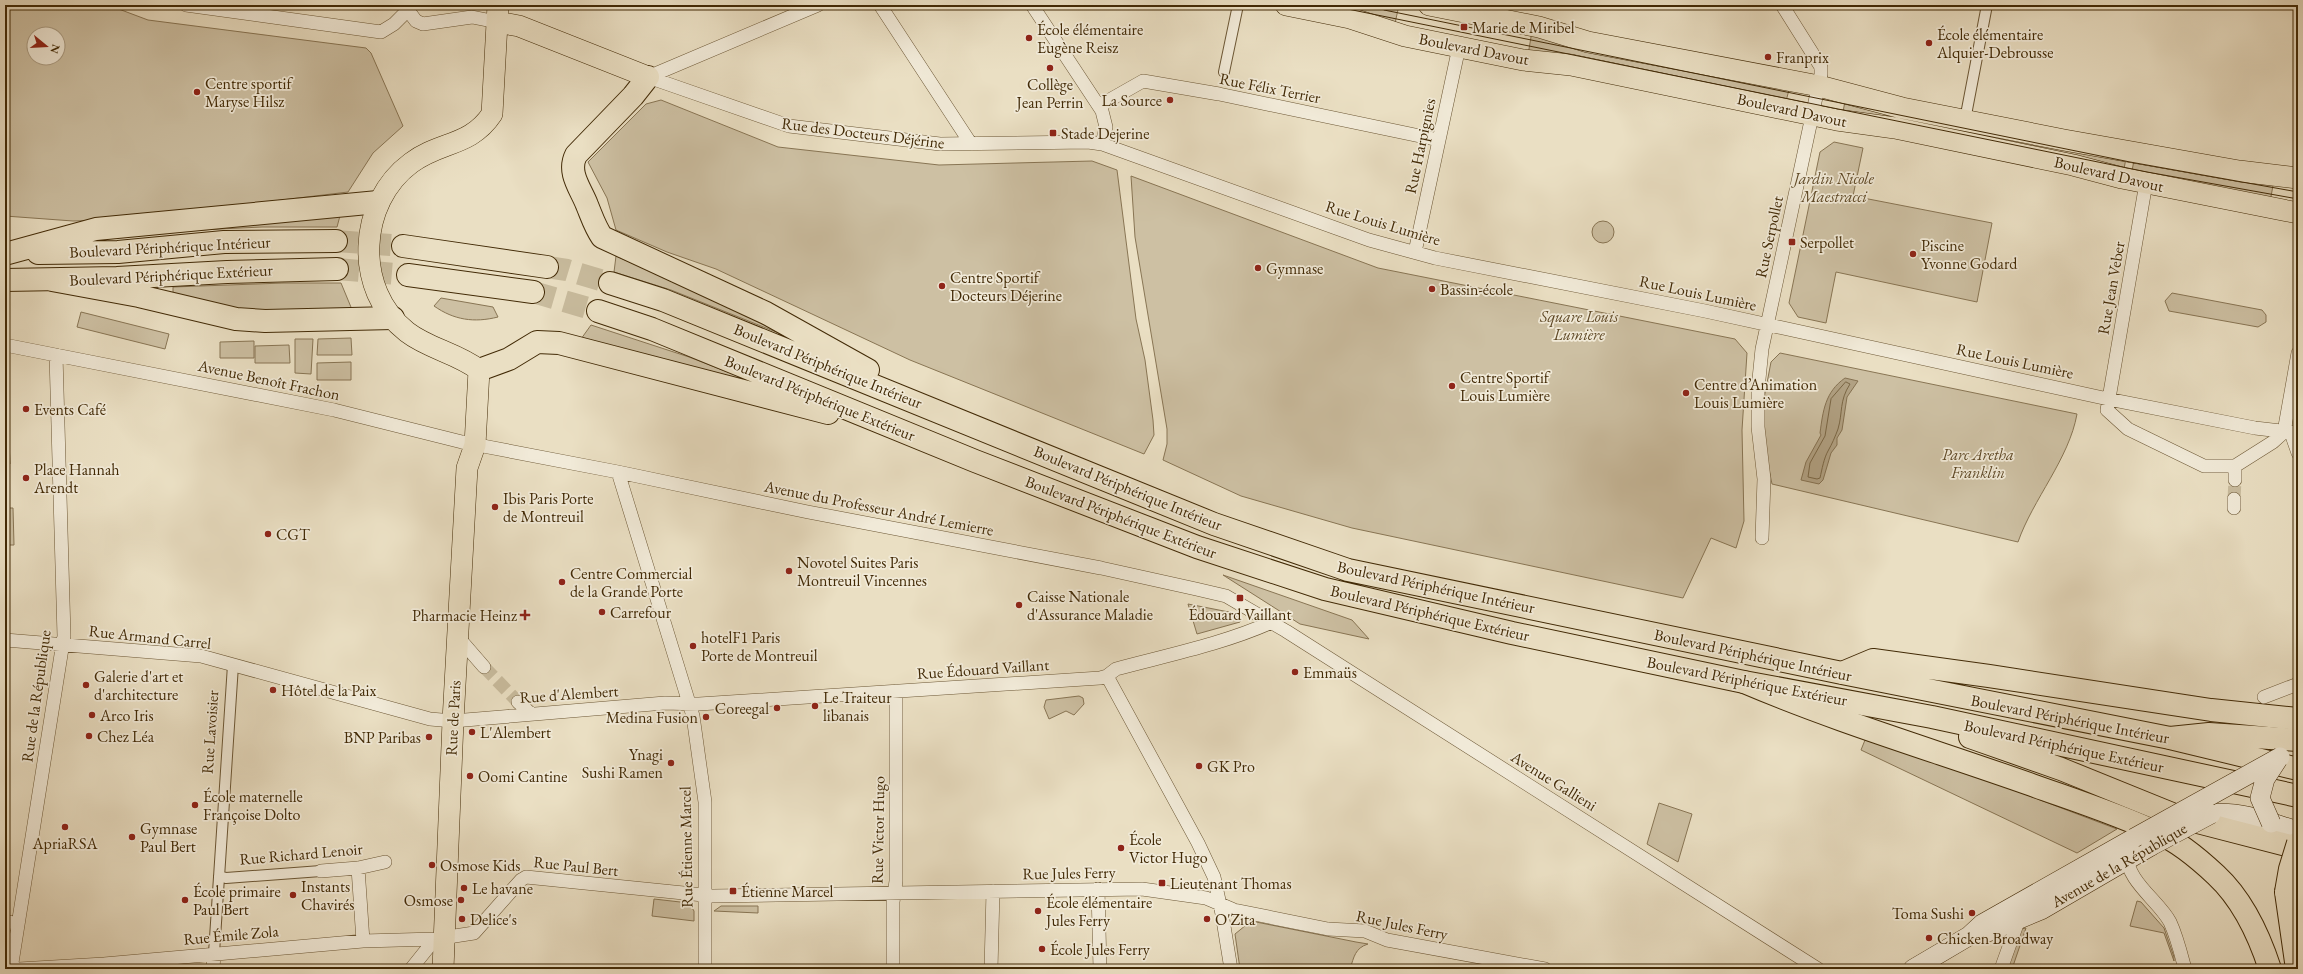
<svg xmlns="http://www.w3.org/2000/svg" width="2303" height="974" viewBox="0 0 2303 974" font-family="'EB Garamond',serif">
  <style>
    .green { fill: #cdc0a3; stroke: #887554; fill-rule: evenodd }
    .water { fill: #b1a183; stroke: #857151 }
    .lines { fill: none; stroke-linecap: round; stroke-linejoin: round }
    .shore { stroke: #7a6644; stroke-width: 1 }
    .minor-tunnel { stroke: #c8bb9d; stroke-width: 13; stroke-dasharray: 13 6; stroke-linecap: butt }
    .trunk-tunnel { stroke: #c8bb9d; stroke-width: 22; stroke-dasharray: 22 11; stroke-linecap: butt }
    .pedestrian-casing { stroke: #6c5735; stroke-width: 12 }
    .minor-casing { stroke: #6c5735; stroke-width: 14 }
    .secondary-casing { stroke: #422a06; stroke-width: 20 }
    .primary-casing { stroke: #422a06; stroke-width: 22 }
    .trunk-casing { stroke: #422a06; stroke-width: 24 }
    .motorway-casing { stroke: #422a06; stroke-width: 24 }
    .pedestrian { stroke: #f1ead8; stroke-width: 10 }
    .minor { stroke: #f1ead8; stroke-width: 13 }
    .secondary { stroke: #f1ead8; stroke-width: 19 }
    .primary { stroke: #eadfc3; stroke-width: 21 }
    .trunk { stroke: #eadfc3; stroke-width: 22 }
    .motorway { stroke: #eadfc3; stroke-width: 22 }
    .tram { stroke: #422a06; stroke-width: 1 }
    .secondary-bridge-casing { stroke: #422a06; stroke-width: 20; stroke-linecap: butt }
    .motorway-bridge-casing { stroke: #422a06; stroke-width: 24; stroke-linecap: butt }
    .secondary-bridge { stroke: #f1ead8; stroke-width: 19 }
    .motorway-bridge { stroke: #eadfc3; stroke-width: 22 }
    .poi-dot { fill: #8f2418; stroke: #f1ead8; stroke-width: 1.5 }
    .labels { text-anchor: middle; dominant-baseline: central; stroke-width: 3.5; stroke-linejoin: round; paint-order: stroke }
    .poi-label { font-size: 16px; fill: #422a06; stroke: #f1ead8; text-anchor: start }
    .street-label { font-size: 16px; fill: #422a06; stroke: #f1ead8 }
    .park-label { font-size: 16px; font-style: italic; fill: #5e4825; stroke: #f1ead8 }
  </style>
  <rect width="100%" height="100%" fill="#eadfc3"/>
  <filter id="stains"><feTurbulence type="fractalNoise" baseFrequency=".005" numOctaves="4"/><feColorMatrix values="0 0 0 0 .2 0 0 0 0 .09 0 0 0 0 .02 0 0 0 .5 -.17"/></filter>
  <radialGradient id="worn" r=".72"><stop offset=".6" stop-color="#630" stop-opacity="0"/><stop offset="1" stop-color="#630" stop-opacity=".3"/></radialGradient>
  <path class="green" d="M5,5H108L148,20L366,48L371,53L403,126L373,153L348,192L116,220L73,221L5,216ZM34,34H58V58H34Z
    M1314,5H1399L1394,28Z
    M1532,31L1789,90L1786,101L1528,55Z
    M661,100L778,147L939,165L1092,161L1117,170L1136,319L1145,360L1153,420L1154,435L1144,454L910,360L716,269L667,252L616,230L607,198L588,162L646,104Z
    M1845,101L2126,158L2124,169L1843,112Z
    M1834,142L1863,148L1853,196L1992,223L1977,302L1836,272L1826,323L1798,317L1789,303L1820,152Z
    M2134,160L2274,180L2270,202L2132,171Z
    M1131,176L1378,268L1735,339L1747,353L1742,430L1744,521L1736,548L1711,538L1683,598L1352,528L1241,496L1163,460L1167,444V429L1135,237Z
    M341,212L337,227H262L199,230Z
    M1592 232a11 11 0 1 1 22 0a11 11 0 1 1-22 0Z
    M616,256L765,321L786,336L671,290L614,272Z
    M284,283H341L353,312L241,311L173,294V287Z
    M2172,293L2262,310L2266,315V322L2258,327L2169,311L2165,301Z
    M441,298L493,307L498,317C474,323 454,320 434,306Z
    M81,312L169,334L165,349L77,327Z
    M591,325L689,357L743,378L741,381L581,339Z
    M351,338L352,355H317L318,339Z
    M295,339H313L311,374L295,373Z
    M254,341V358H220V342Z
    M289,345L290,363H255V346Z
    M1780,353L2077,414C2069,459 2033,499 2018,542L1772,484L1766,455L1762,409L1771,362Z
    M351,362V380H317V363Z
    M5,440H9L10,464H5Z
    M5,508H13L14,545H5Z
    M1223,575L1352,620L1369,639L1300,624Z
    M1188,604L1229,612L1239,618L1240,622L1197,634Z
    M1079,696L1083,698L1084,704L1074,715L1066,711L1049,719L1044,707L1046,700Z
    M1865,740L1945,764L2117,829L2077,853L1861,750Z
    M1659,803L1692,814L1678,862L1647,844Z
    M654,899L689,903L694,911V921L652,916Z
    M2137,901L2141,902L2164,928L2174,957V961L2164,933L2130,926Z
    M721,906H758V913L714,911Z
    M1251,921L1356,942L1368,944C1355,948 1354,957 1350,969H1240L1235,934Z
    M2026,928L2012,969H2006L2021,929Z"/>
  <path class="water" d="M1845,378L1858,381L1847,397L1842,430L1837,438V445L1831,453L1823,480L1819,484L1801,480L1806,462L1821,435L1820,433C1823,411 1825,392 1845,378Z"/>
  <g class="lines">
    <path class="shore" d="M1846,382L1850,384C1839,401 1843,412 1838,429C1835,437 1832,444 1828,451C1824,458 1822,469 1820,478L1817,479L1808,477L1810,463L1825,436L1831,399Z"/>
    <path class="minor-tunnel" d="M2234,499L2235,480
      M484,667L518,702"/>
    <path class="trunk-tunnel" d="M336,241L403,246
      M547,267L567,270L610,283
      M337,269L408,275
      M533,292L598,311"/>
    <g class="pedestrian-casing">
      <path id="pedestrian" d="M1224,72L1238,5
        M1965,120L1987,5
        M219,876L226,878L321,871
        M214,953L233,665"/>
    </g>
    <g class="minor-casing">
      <path id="minor" d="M186,5L381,32L394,24L408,10
        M404,5L416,21L423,24L472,17L497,22
        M880,5L971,144
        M1032,5L1102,111L1106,127L1102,144
        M648,77L789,126L940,144L1088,142L1102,144L1369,240L1435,258L1705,311L2108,399L2255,428L2298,433
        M648,77L818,5
        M1099,106L1143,81L1219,94L1439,140
        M2146,183L2107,410L2128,429L2204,466H2235L2273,442L2284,432
        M1415,252L1459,47
        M5,345L334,410L462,442L618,472L808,512L1101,568L1196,589L1226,596L1286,631L1818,969
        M2284,432L2298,353
        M2291,433L2298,453
        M618,472L693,716L705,802V969
        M2235,480V466
        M2234,508V499
        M1762,538L1764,479L1758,427V389L1762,349L1821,74V67L1782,5
        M458,637L484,667
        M5,640L201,656L430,719L453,721L665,703L699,704L1100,678L1107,676L1116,669C1168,655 1223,644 1272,622
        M1107,676L1198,843L1214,877L1222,914L1231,969
        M2264,697L2298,684
        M518,702L530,713
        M2127,853C2125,880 2159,901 2170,922C2177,937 2181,954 2185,969
        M358,868L363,941
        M321,871L358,868L385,862
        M1098,889L1100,969
        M5,921L18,924
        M11,969L64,636L56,355
        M19,969L104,964L363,941L435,939L474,933L521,880L526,877L713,896L1142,889L1206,898L1234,910L1328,929L1365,931L1387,940L1545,969
        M213,969L214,953
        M411,969L435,939
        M893,969V902L896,881V691
        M991,969L993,891
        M2001,969L2020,916"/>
    </g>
    <g class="secondary-casing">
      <path id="secondary" d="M2211,814C2240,810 2271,823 2298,831
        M1988,932L2041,910L2151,846
        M1913,969L1969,936L1982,924L2134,838"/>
    </g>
    <g class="primary-casing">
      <path id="primary" d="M1286,5L1350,18L1405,36L1523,60L1571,65L1837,120L1895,128L2073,165L2122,178L2298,213
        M1429,5L1539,27L1588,42L1819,86L1902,108L2064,140L2239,171L2298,178
        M497,22L519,26L648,77
        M443,969L453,721L467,468L475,445L479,370C457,353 429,349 407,332C353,290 358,202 411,163C440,141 470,147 492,114L498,5"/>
    </g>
    <g class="trunk-casing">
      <path id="trunk" d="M648,77L633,96L576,155C567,173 581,189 587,205C592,217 595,227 602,237L766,313L868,370
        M403,246L547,267
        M38,253L118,252L224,242L336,241
        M5,254L96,229L378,202
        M408,275L533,292
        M5,280L117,278L227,272L337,269
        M52,280L139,296L236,319L265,321L393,318
        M610,283L663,300L1214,524L1348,570L1842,673L2170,738L2298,769
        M598,311L652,329L975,461L1197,547L1325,589L1512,633L1744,682L1932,717L2298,796
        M479,370L509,359L537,342L559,343L828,413
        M1842,673L1873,660L1989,676L2211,710L2298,719
        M1970,737L2061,769L2182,818L2298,848"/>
    </g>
    <g class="motorway-casing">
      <path id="motorway" d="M1744,682C1838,722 1936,751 2032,785C2074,800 2118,814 2158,833C2179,842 2200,860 2216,875C2243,900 2259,935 2270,969
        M2170,738L2209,734L2298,740
        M2286,892L2297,969"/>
    </g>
    <use href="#pedestrian" class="pedestrian"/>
    <use href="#minor" class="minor"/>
    <use href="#secondary" class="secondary"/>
    <use href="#primary" class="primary"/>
    <use href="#trunk" class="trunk"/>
    <use href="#motorway" class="motorway"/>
    <path class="tram" d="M1328,5L2147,172L2298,199
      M1384,10L2130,162L2298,192"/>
    <g class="secondary-bridge-casing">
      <path id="secondary-bridge" d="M2271,823L2260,798L2265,779L2278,759
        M2134,838L2280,757
        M2151,846L2211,814"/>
    </g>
    <g class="motorway-bridge-casing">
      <path id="motorway-bridge" d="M2286,892L2290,869L2298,843"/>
    </g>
    <use href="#secondary-bridge" class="secondary-bridge"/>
    <use href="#motorway-bridge" class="motorway-bridge"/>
  </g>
  <g class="poi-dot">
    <rect x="1460" y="23" width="8" height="8" rx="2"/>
    <circle cx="1029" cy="38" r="4"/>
    <circle cx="1929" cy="43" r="4"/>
    <circle cx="1768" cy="57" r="4"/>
    <circle cx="1050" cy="68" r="4"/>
    <circle cx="197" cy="92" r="4"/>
    <circle cx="1170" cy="100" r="4"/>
    <rect x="1049" y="129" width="8" height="8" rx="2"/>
    <rect x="1788" y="238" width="8" height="8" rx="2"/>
    <circle cx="1913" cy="254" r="4"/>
    <circle cx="1258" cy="268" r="4"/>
    <circle cx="942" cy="286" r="4"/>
    <circle cx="1432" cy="289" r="4"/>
    <circle cx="1452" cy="386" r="4"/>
    <circle cx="1686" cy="393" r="4"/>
    <circle cx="26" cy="409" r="4"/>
    <circle cx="26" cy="478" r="4"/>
    <circle cx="495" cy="507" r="4"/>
    <circle cx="268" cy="534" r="4"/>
    <circle cx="789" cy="571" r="4"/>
    <circle cx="562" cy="582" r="4"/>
    <rect x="1236" y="594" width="8" height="8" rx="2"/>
    <circle cx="1019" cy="605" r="4"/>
    <circle cx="602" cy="612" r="4"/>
    <path d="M523 609h4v4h4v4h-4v4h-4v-4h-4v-4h4z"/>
    <circle cx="693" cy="646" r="4"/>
    <circle cx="1295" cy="672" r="4"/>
    <circle cx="86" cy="685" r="4"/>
    <circle cx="273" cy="690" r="4"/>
    <circle cx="815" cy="706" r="4"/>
    <circle cx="777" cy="708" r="4"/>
    <circle cx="92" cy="715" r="4"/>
    <circle cx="706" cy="717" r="4"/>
    <circle cx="472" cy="732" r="4"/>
    <circle cx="89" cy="736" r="4"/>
    <circle cx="429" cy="737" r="4"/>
    <circle cx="671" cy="763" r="4"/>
    <circle cx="1199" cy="766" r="4"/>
    <circle cx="470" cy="776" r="4"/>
    <circle cx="195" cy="805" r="4"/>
    <circle cx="65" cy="827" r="4"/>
    <circle cx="132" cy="837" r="4"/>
    <circle cx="1121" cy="848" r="4"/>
    <circle cx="432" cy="865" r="4"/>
    <rect x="1158" y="879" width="8" height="8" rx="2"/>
    <circle cx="464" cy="888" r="4"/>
    <rect x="729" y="887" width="8" height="8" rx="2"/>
    <circle cx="293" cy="895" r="4"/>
    <circle cx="185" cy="900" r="4"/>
    <circle cx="461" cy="900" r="4"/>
    <circle cx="1038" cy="911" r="4"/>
    <circle cx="1972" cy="913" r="4"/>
    <circle cx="462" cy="919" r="4"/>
    <circle cx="1207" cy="919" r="4"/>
    <circle cx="1929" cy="938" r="4"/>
    <circle cx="1042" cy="949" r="4"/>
  </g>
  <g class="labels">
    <g class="poi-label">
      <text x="1472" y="27">Marie de Miribel</text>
      <text x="1037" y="29">École élémentaire<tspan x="1037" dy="18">Eugène Reisz</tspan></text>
      <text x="1937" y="34">École élémentaire<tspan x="1937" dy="18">Alquier-Debrousse</tspan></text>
      <text x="1776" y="57">Franprix</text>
      <text x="205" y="83">Centre sportif<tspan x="205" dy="18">Maryse Hilsz</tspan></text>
      <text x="1050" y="84" text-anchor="middle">Collège<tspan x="1050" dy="18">Jean Perrin</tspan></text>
      <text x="1162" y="100" text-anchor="end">La Source</text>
      <text x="1061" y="133">Stade Dejerine</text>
      <text x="1800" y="242">Serpollet</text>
      <text x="1921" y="245">Piscine<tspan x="1921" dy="18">Yvonne Godard</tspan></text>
      <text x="1266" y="268">Gymnase</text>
      <text x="950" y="277">Centre Sportif<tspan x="950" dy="18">Docteurs Déjerine</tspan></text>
      <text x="1440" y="289">Bassin-école</text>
      <text x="1460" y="377">Centre Sportif<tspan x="1460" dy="18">Louis Lumière</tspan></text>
      <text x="1694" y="384">Centre d’Animation<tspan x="1694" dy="18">Louis Lumière</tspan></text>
      <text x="34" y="409">Events Café</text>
      <text x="34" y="469">Place Hannah<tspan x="34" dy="18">Arendt</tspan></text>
      <text x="503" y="498">Ibis Paris Porte<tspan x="503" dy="18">de Montreuil</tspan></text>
      <text x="276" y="534">CGT</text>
      <text x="797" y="562">Novotel Suites Paris<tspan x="797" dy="18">Montreuil Vincennes</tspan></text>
      <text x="570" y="573">Centre Commercial<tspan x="570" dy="18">de la Grande Porte</tspan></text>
      <text x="1027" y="596">Caisse Nationale<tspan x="1027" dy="18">d'Assurance Maladie</tspan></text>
      <text x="610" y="612">Carrefour</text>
      <text x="1240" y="614" text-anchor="middle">Édouard Vaillant</text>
      <text x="517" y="615" text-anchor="end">Pharmacie Heinz</text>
      <text x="701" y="637">hotelF1 Paris<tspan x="701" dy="18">Porte de Montreuil</tspan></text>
      <text x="1303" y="672">Emmaüs</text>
      <text x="94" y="676">Galerie d'art et<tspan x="94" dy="18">d'architecture</tspan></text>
      <text x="281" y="690">Hôtel de la Paix</text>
      <text x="823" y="697">Le Traiteur<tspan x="823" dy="18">libanais</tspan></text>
      <text x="769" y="708" text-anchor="end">Coreegal</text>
      <text x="100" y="715">Arco Iris</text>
      <text x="698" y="717" text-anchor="end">Medina Fusion</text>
      <text x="480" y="732">L'Alembert</text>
      <text x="97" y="736">Chez Léa</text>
      <text x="421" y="737" text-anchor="end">BNP Paribas</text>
      <text x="663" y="754" text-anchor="end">Ynagi<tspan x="663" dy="18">Sushi Ramen</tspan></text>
      <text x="1207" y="766">GK Pro</text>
      <text x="478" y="776">Oomi Cantine</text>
      <text x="203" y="796">École maternelle<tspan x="203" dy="18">Françoise Dolto</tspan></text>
      <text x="140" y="828">Gymnase<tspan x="140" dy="18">Paul Bert</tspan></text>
      <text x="1129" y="839">École<tspan x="1129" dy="18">Victor Hugo</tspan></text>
      <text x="65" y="843" text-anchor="middle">ApriaRSA</text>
      <text x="440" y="865">Osmose Kids</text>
      <text x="1170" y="883">Lieutenant Thomas</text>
      <text x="301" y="886">Instants<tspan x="301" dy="18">Chavirés</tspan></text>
      <text x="472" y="888">Le havane</text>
      <text x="193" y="891">École primaire<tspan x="193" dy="18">Paul Bert</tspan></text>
      <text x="741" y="891">Étienne Marcel</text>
      <text x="453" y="900" text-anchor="end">Osmose</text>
      <text x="1046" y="902">École élémentaire<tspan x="1046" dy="18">Jules Ferry</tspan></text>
      <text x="1964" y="913" text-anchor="end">Toma Sushi</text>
      <text x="470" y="919">Delice's</text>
      <text x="1215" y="919">O'Zita</text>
      <text x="1937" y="938">Chicken Broadway</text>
      <text x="1050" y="949">École Jules Ferry</text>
    </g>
    <g class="street-label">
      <text transform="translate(1474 49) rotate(11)">Boulevard Davout</text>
      <text transform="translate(1270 88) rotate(11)">Rue Félix Terrier</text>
      <text transform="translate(1792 110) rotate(12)">Boulevard Davout</text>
      <text transform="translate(863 133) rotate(7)">Rue des Docteurs Déjérine</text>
      <text transform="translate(1420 146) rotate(-78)">Rue Harpignies</text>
      <text transform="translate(2109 174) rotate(13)">Boulevard Davout</text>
      <text transform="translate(1383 223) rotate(17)">Rue Louis Lumière</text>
      <text transform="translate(1769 237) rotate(-78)">Rue Serpollet</text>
      <text transform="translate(170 247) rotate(-3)">Boulevard Périphérique Intérieur</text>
      <text transform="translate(171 275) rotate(-3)">Boulevard Périphérique Extérieur</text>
      <text transform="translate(2111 288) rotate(-80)">Rue Jean Veber</text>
      <text transform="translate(1698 293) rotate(12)">Rue Louis Lumière</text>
      <text transform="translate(2015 361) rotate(12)">Rue Louis Lumière</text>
      <text transform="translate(828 366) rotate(22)">Boulevard Périphérique Intérieur</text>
      <text transform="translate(269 380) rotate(12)">Avenue Benoît Frachon</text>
      <text transform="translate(820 398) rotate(22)">Boulevard Périphérique Extérieur</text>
      <text transform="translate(1128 488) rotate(22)">Boulevard Périphérique Intérieur</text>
      <text transform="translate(879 508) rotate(11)">Avenue du Professeur André Lemierre</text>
      <text transform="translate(1121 517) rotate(21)">Boulevard Périphérique Extérieur</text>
      <text transform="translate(1436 587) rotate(12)">Boulevard Périphérique Intérieur</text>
      <text transform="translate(1430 613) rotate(13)">Boulevard Périphérique Extérieur</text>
      <text transform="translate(150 637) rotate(6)">Rue Armand Carrel</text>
      <text transform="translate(1753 655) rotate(12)">Boulevard Périphérique Intérieur</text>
      <text transform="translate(983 669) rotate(-4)">Rue Édouard Vaillant</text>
      <text transform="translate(1747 681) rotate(11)">Boulevard Périphérique Extérieur</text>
      <text transform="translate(569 694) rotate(-4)">Rue d'Alembert</text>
      <text transform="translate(36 696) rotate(-82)">Rue de la République</text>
      <text transform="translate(453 718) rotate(-87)">Rue de Paris</text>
      <text transform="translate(2070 719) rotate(11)">Boulevard Périphérique Intérieur</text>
      <text transform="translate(210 732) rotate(-86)">Rue Lavoisier</text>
      <text transform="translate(2064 746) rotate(12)">Boulevard Périphérique Extérieur</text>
      <text transform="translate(1554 781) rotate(32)">Avenue Gallieni</text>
      <text transform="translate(878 830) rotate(-89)">Rue Victor Hugo</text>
      <text transform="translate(686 847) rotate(-91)">Rue Étienne Marcel</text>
      <text transform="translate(301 854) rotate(-5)">Rue Richard Lenoir</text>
      <text transform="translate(2119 865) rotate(-30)">Avenue de la République</text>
      <text transform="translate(576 866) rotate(6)">Rue Paul Bert</text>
      <text transform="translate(1069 873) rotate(-1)">Rue Jules Ferry</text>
      <text transform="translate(1402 925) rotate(12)">Rue Jules Ferry</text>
      <text transform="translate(231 935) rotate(-5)">Rue Émile Zola</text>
    </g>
    <g class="park-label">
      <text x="1834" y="178">Jardin Nicole<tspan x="1834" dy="18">Maestracci</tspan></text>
      <text x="1579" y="316">Square Louis<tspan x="1579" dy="18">Lumière</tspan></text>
      <text x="1978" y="454">Parc Aretha<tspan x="1978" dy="18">Franklin</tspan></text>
    </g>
  </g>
  <rect width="2303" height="974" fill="none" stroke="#eadfc3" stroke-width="20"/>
  <rect x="6" y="6" width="2291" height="962" fill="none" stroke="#422a06" stroke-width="2"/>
  <rect x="10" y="10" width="2283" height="954" fill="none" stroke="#422a06"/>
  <g transform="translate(46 46) rotate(108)"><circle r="19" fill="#f1ead8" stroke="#ab9d84"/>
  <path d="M0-3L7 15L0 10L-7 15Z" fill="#8f2418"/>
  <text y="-6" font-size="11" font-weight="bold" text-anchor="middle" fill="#422a06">N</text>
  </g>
  <rect width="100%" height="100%" filter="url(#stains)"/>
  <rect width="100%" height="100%" fill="url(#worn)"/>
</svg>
